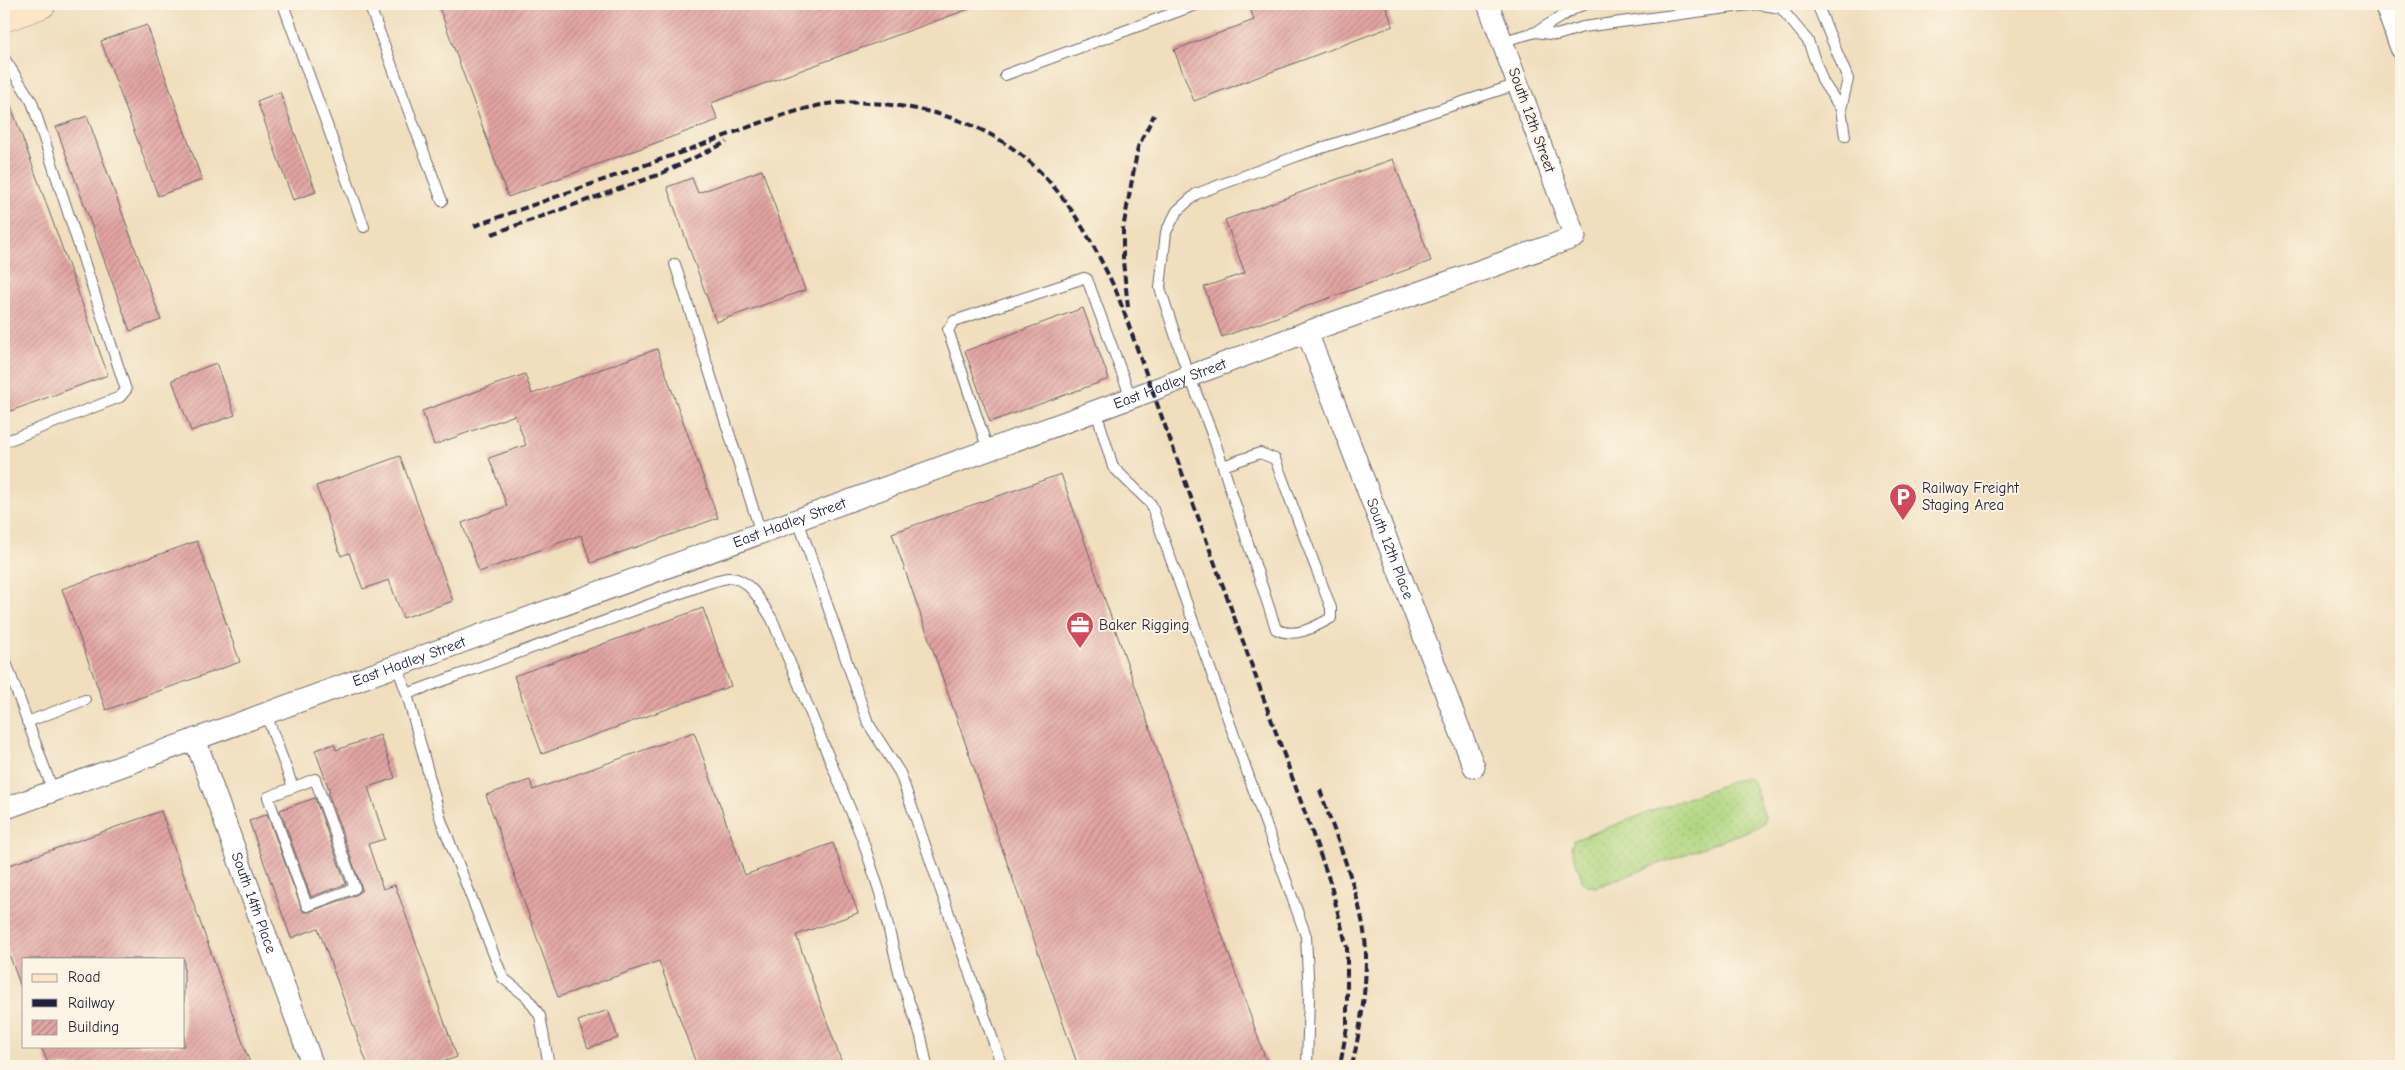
<svg xmlns="http://www.w3.org/2000/svg" width="2405" height="1070" viewBox="0 0 2405 1070" font-family="'Comic Neue',sans-serif">
  <style>
    .grass { fill: url(#grass-dots); stroke: #697c5e }
    .building { fill: url(#building-hatch) }
    .lines { fill: none; stroke-linecap: round; stroke-linejoin: round }
    .lane-casing { stroke: #6a6468; stroke-width: 12 }
    .street-casing { stroke: #6a6468; stroke-width: 23 }
    .secondary-casing { stroke: #6a6468; stroke-width: 29 }
    .lane { stroke: #fff; stroke-width: 10 }
    .street { stroke: #fff; stroke-width: 21 }
    .secondary { stroke: #fee5c5; stroke-width: 28 }
    .rail { stroke: #22223b; stroke-width: 4; stroke-dasharray: 8 4; stroke-linecap: butt }
    .labels { text-anchor: middle; dominant-baseline: central; stroke-width: 4; stroke-linejoin: round; paint-order: stroke }
    .street-label { font-size: 15px; fill: #22223b; stroke: #fcf5e5 }
    .poi-label { font-size: 15px; fill: #22223b; stroke: #fcf5e5; text-anchor: start }
  </style>
  <defs>
    <pattern id="grass-dots" width="8" height="8" patternUnits="userSpaceOnUse" patternTransform="scale(1.25)"><rect width="8" height="8" fill="#b0d680"/><path d="M2 2h.1M6 6h.1" fill="none" stroke="#97b770" stroke-width="1.8" stroke-linecap="round"/></pattern>
    <pattern id="building-hatch" width="6" height="6" patternUnits="userSpaceOnUse" patternTransform="scale(1.25)"><rect width="6" height="6" fill="#e2a4a2"/><path d="M-1 1l2-2M0 6l6-6M5 7l2-2" fill="none" stroke="#b78585"/></pattern>
  </defs>
  <rect width="100%" height="100%" fill="#fcf5e5"/>
  <filter id="ink" filterUnits="userSpaceOnUse"><feTurbulence type="fractalNoise" baseFrequency=".02" numOctaves="2"/><feDisplacementMap in="SourceGraphic" scale="10" xChannelSelector="R" yChannelSelector="G"/><feConvolveMatrix kernelMatrix="1 2 1 2 8 2 1 2 1" color-interpolation-filters="sRGB"/></filter>
  <filter id="wash" filterUnits="userSpaceOnUse"><feTurbulence type="fractalNoise" baseFrequency=".0096" numOctaves="4" result="noise"/><feDisplacementMap in="SourceGraphic" scale="20" xChannelSelector="R" yChannelSelector="G"/><feGaussianBlur stdDeviation="1.12" result="paint"/><feColorMatrix in="noise" values="0 0 0 0 0 0 0 0 0 0 0 0 0 0 0 0 0 1.4 0 .05"/><feComposite in="paint" operator="in"/></filter>
  <g filter="url(#wash)">
    <rect width="100%" height="100%" fill="#f0debd"/>
    <path class="grass" d="M1744,777L1752,780L1765,817L1764,823L1758,827L1597,887L1587,886L1583,882L1571,847L1574,840Z"/>
    <g id="blocks">
      <path class="building" d="M438,4H977V6L711,103L718,120L508,197Z
        M1249,4H1385L1393,26L1194,101L1174,50L1254,20Z
        M147,25L202,180L158,196L101,41Z
        M4,92H6L108,375L8,412L4,401Z
        M280,92L316,192L293,200L257,101Z
        M87,116L161,320L130,331L56,127Z
        M1393,159L1431,261L1222,337L1204,287L1245,273L1225,220Z
        M762,170L805,290L716,322L667,187L692,178L698,193Z
        M1083,308L1109,379L990,422L965,351Z
        M657,349L718,518L591,563L581,535L479,572L462,523L507,506L489,458L526,445L515,415L434,445L422,411L525,374L532,394Z
        M216,363L235,415L191,431L172,380Z
        M400,456L453,601L403,618L389,580L363,589L349,553L341,556L316,486Z
        M1061,474L1268,1066H1078L892,533Z
        M197,541L240,662L106,710L62,589Z
        M703,608L731,686L542,754L514,676Z
        M694,732L745,875L833,843L858,913L796,935L843,1066H697L659,961L558,997L486,795L530,780L533,790Z
        M380,735L395,778L368,787L385,839L368,844L383,889L395,885L457,1057L431,1066H368L318,928L291,938L249,821L267,814L303,912H309L358,894L362,890L361,886L328,793L330,792L315,750L334,744L336,750Z
        M315,798L346,884L311,897L280,810Z
        M161,811L251,1066H49L41,1046H184V959H24V990H22L4,940V867Z
        M608,1010L618,1038L588,1048L578,1021Z"/>
    </g>
  </g>
  <g filter="url(#ink)">
    <use href="#blocks" fill-opacity="0" stroke="#6a6468" stroke-width="1"/>
    <g class="lines">
      <g class="lane-casing">
        <path id="lane" d="M283,4L364,227
          M369,4L442,201
          M1817,4L1848,79L1841,109L1845,136
          M1536,32L1557,35L1583,27L1757,4L1781,8L1808,41L1823,82L1841,109
          M1503,41L1536,32L1577,7L1586,4
          M4,58L32,102L126,390L120,397L4,442
          M1005,75L1198,4
          M675,264L761,533
          M1096,411L1113,467L1151,504L1306,936L1309,996L1307,1066
          M988,450L948,330L954,321L1084,278L1087,279L1131,398
          M1223,466L1260,453L1275,459L1331,608V618C1315,627 1294,639 1276,629L1214,439L1183,359L1160,288L1166,232L1177,211L1196,194L1297,156L1518,84
          M798,520L868,723L900,773L1002,1066
          M4,657L53,791
          M397,666L407,694L708,583C715,581 721,579 728,578C749,576 762,604 772,619L862,838L880,893L900,976L921,1036L927,1066
          M407,694L441,820L503,978L527,997L540,1016L549,1066
          M266,714L293,787
          M27,722L85,700
          M315,779L355,888L307,906L268,797Z"/>
      </g>
      <g class="street-casing">
        <g id="street">
          <path d="M2385,4L2401,48"/>
          <path id="s1" d="M1307,332L1474,767"/>
          <path id="s2" d="M195,739L313,1066"/>
          <path id="s3" d="M4,809L1153,390L1307,332L1575,237L1488,4"/>
        </g>
      </g>
      <g class="secondary-casing">
        <path id="secondary" d="M4,18L42,4"/>
      </g>
      <use href="#lane" class="lane"/>
      <use href="#street" class="street"/>
      <use href="#secondary" class="secondary"/>
      <path class="rail" d="M474,226C544,201 614,176 685,151C729,135 775,115 821,105C849,100 884,103 911,108C1025,128 1071,195 1117,293L1330,882L1347,948V1027L1340,1066
        M492,234L658,175L727,142
        M1128,307L1123,261V229L1138,147L1154,115
        M1320,790C1336,839 1366,905 1366,956C1366,993 1360,1031 1352,1066"/>
    </g>
  </g>
  <defs>
    <g id="parking-pin" transform="scale(1.4375)"><path d="M0 17L-7.5 6A9.5 9.5 0 1 1 7.5 6Z" fill="#d1495b" stroke="#fcf5e5"/><path d="M-3.5-5.5H1a3.5 3.5 0 0 1 0 7H-1V5.5H-3.5ZM-1-3.4V-.6H.8a1.4 1.4 0 0 0 0-2.8Z" fill="#fff"/></g>
    <g id="office-pin" transform="scale(1.4375)"><path d="M0 17L-7.5 6A9.5 9.5 0 1 1 7.5 6Z" fill="#d1495b" stroke="#fcf5e5"/><path d="M-6-3h4V-5.5h4V-3h4V5H-6ZM-1-4.5V-3h2v-1.5ZM-6 0V1H6V0Z" fill="#fff"/></g>
  </defs>
  <g fill-rule="evenodd">
    <use href="#parking-pin" x="1903" y="497"/>
    <use href="#office-pin" x="1080" y="625"/>
  </g>
  <g class="labels">
    <g class="street-label">
      <text transform="translate(1532 120) rotate(70)">South 12th Street</text>
      <text stroke="none"><textPath href="#s3" startOffset="1241">East Hadley Street</textPath></text>
      <text stroke="none"><textPath href="#s3" startOffset="836">East Hadley Street</textPath></text>
      <text stroke="none"><textPath href="#s1" startOffset="232">South 12th Place</textPath></text>
      <text stroke="none"><textPath href="#s3" startOffset="431">East Hadley Street</textPath></text>
      <text stroke="none"><textPath href="#s2" startOffset="174">South 14th Place</textPath></text>
    </g>
    <g class="poi-label">
      <text x="1922" y="488">Railway Freight<tspan x="1922" dy="17">Staging Area</tspan></text>
      <text x="1099" y="625">Baker Rigging</text>
    </g>
  </g>
  <rect width="2405" height="1070" fill="none" stroke="#fcf5e5" stroke-width="20"/>
  <rect x="22" y="958" width="162" height="90" fill="#fcf5e5" stroke="#a5a1a1"/>
  <rect x="32" y="974" width="25" height="8" fill="#fee5c5" stroke="#a5a1a1"/>
  <text x="68" y="982" font-size="15" fill="#22223b">Road</text>
  <rect x="32" y="999" width="25" height="8" fill="#22223b" stroke="#a5a1a1"/>
  <text x="68" y="1008" font-size="15" fill="#22223b">Railway</text>
  <rect x="32" y="1020" width="25" height="15" fill="url(#building-hatch)" stroke="#a5a1a1"/>
  <text x="68" y="1032" font-size="15" fill="#22223b">Building</text>
</svg>
